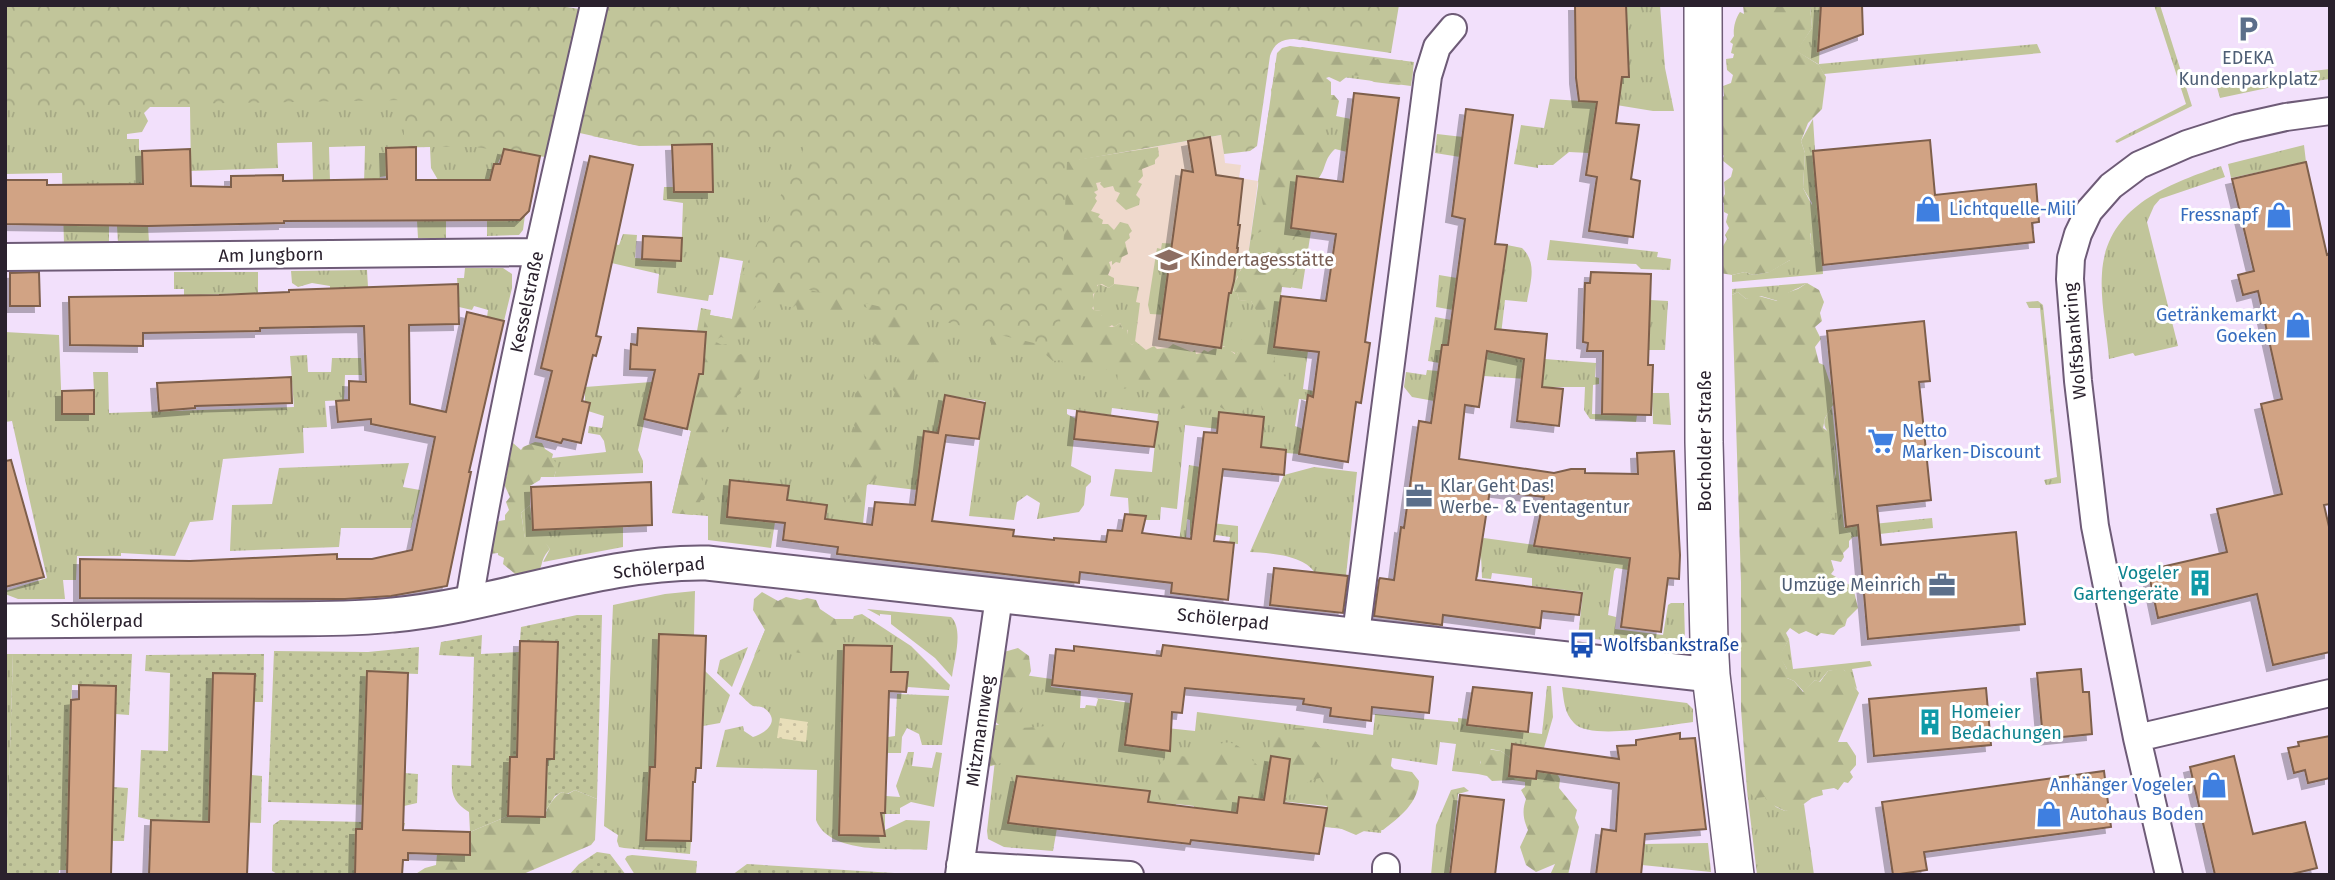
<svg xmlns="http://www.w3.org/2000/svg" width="2335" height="880" viewBox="0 0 2335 880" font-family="'Fira Sans',sans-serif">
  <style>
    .education { fill: #efd9cc }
    .grass { fill: url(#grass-tufts) }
    .forest { fill: url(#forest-firs) }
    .sand { fill: url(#sand-dots) }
    .park { fill: url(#park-crowns) }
    .garden { fill: url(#garden-dots) }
    .building { fill: #d1a384; stroke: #7e5f4b; stroke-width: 2; filter: url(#shadow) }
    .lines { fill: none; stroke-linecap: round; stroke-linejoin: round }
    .minor-casing { stroke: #6e5b77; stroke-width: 30 }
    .tertiary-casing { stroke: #6e5b77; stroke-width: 37 }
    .secondary-casing { stroke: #6e5b77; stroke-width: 40 }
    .minor { stroke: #fff; stroke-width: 26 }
    .tertiary { stroke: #fff; stroke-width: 33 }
    .secondary { stroke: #fff; stroke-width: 37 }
    .labels { text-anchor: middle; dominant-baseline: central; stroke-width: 6; stroke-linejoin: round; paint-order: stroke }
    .service-label { font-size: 18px; fill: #4e5e75; stroke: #fff }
    .shop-label { font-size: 18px; fill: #366cbe; stroke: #fff; text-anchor: start }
    .street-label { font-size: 18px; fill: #2a212d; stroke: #fff }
    .education-label { font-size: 18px; fill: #785e54; stroke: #fff; text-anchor: start }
    .culture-label { font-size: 18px; fill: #0d838f; stroke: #fff; text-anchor: end }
    .transit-label { font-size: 18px; fill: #164399; stroke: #fff; text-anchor: start }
  </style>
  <defs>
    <pattern id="grass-tufts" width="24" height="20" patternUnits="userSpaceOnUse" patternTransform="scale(1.75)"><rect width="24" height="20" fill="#c1c59a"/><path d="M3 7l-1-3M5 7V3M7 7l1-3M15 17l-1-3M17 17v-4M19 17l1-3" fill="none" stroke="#a6a985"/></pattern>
    <pattern id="forest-firs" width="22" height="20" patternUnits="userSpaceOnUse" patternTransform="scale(1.75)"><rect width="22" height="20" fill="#c1c59a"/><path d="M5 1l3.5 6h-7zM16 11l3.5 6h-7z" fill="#a6a985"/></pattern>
    <pattern id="sand-dots" width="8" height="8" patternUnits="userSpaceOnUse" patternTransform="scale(1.75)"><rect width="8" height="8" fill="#e8deb9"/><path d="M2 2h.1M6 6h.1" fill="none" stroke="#c7be9f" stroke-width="1.8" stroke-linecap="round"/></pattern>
    <pattern id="park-crowns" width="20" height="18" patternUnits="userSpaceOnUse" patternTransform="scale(1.75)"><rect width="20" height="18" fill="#c1c59a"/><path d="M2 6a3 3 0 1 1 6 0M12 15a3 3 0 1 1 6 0" fill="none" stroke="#a6a985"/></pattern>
    <pattern id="garden-dots" width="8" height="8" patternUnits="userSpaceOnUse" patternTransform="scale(1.75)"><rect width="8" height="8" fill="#c1c59a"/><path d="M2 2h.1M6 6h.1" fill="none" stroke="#a6a985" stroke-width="1.8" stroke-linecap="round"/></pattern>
    <filter id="shadow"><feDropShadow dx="-6" dy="6" stdDeviation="0" flood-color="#0004"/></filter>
  </defs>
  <rect width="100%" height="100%" fill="#f2e0fb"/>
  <path class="education" d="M1222,135L1225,163L1241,165L1239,178L1258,181L1248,256L1285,261L1270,385L1059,349L1067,162Z"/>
  <path class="grass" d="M5,5H291L543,146L540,156L504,150L491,178L496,184L465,195V180H438L431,168L430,147L386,148V176L380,177V184H364L365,146L329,147L330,181H313L312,142L277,143L278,168L191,171L190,107H150L144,113L148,121L142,132L127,134V139H139V150L142,151V184L77,185V226H109V243L64,244L62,173L5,174Z
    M1055,5L1059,349L1269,385L1275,347L1308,351L1303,389L1314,391L1313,397L1308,396L1307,400L1299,399L1295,426L1303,429L1299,454L1286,453V450L1261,447L1263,417L1220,412L1218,429L1185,425L1177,509L1161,507L1160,520H1145L1129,514L1128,498L1110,496L1115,469L1152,472L1158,414L1112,408L1111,415L1067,409V414L1076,419L1071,466L1091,476V482L1086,487L1084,505L1079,512L1037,519L1040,503L1027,495L1017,502L1014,520L969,516L985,401L945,395L942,412L946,434L924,432L917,490L867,484L863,524L826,519L827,505L787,500L788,486L730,481L727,516L775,522L771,548L708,540V516L672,513L691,431L687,429L693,404L650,394L638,450L643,461V473L554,477L556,471L552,458L606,452L604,441L600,435L588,433L589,426L602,428L604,416L588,411L590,403L585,402V387L678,380L681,373L703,374L706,333L697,331L701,308L711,310L710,315L732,319L743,261L720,257L713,295H709L708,301L657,293L659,274L577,255L568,251L569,245L590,249L593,240L619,245L623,234L637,235L635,258L681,261L683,203L663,200L664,187H673L674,192H713L711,144L636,145L592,136Z
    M1626,5H1660L1665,68L1674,111H1653L1598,102L1597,79L1629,77Z
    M1810,5H1821L1819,64L2037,44L2041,53L1824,74L1818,64L1796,51L1812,28Z
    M2154,5H2160L2192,106L2117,143L2115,141L2124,136L2186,104Z
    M1290,46L1414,62L1411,86L1320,74L1337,109L1336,116L1351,119L1347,152L1335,149C1323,160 1327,168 1318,179L1297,177L1291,228L1311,231L1302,289L1282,286L1285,261L1248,256C1241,267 1235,279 1233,291L1237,293L1239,300L1251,301L1256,309L1266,308L1273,312L1279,309L1276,336L1270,332L1267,335L1263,332L1257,338C1240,337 1243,346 1235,357V353L1227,349L1228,346H1222L1229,293L1234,281L1238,254L1248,256L1277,53L1282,48Z
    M2330,69V79L2272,87L2220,98L2214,77L2224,87L2276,75Z
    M1550,99L1597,102L1589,153L1569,152L1553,165H1538V168L1514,164L1521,125L1544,128Z
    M1813,119L1823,274L1732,282V275L1745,272L1753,275L1769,272L1790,260L1819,255L1810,243L1812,203L1803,188L1805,153L1801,141Z
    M1437,134L1463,137L1460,157L1435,153Z
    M2304,145L2306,162L2231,178L2228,164Z
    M2221,166L2225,177L2160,199L2154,206L2147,222L2178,346L2135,356L2133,353L2109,359C2107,331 2100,302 2102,273C2106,207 2168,184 2221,166Z
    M525,215L523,230L519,235L487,236V220Z
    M417,221H446V238H418Z
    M117,226H148L149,242L118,243Z
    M1550,240L1658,252L1657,257L1671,259L1670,270L1641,269L1636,264L1547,260Z
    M1162,243L1177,244L1168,315L1150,314L1148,305L1157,248L1161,249Z
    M1507,245L1522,248C1538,263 1530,283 1527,302L1505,300L1499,352L1544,357L1545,359L1596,363L1595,377L1599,378V384L1593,385L1592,414L1637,415L1636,422L1590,419L1584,410L1585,387H1542V380L1484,376L1487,351L1492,352Z
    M465,268H503L512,274V288L504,321L487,317L488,310L474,306L472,310L459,307L457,278H464Z
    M367,270L368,287L330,288V286L312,283L298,287L292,283L291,271Z
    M174,272H258V293L184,295V289H174Z
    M1439,275L1457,278L1453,310L1436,307Z
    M1807,283C1795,291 1789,290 1778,301L1761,296L1746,299L1738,292L1732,295V289Z
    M1099,284L1109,288L1114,284L1139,287L1136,302L1140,303L1135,342L1132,345L1128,341V330L1123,329L1120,323L1114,327L1112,325L1109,327L1101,315V311L1094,310C1092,302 1094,289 1099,284Z
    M1650,300L1668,301L1665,350H1649Z
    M2038,301L2043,305L2061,480V483L2046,485L2044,480L2057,477L2040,308H2029L2026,302Z
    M1435,317L1451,320L1448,345H1442L1439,363L1428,361Z
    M5,332L59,335L62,414L94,390L93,372H108L109,413L294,407L290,356L307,355L308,372H331L332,358H361L362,375H345L344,400L325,401L327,427L303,428L304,453L223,459L213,520L190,522L175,556L121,553V556H77L76,580H63L65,599H18L5,594V591L47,578L12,421L5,422Z
    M1427,370L1438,371L1434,401L1412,397L1404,387L1406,372L1426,375Z
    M1652,393H1669L1671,425L1653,424Z
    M1832,407L1844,527L1932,518L1933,528L1853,537C1845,527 1833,522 1828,510C1823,499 1834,483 1836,473C1836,465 1836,453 1834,445C1829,426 1816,429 1832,407Z
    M409,463L403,487L420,490L411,528H341L339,547L230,551L232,505L272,504L279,468Z
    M1189,465L1200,467L1194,521L1238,526V544L1229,543L1230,537L1216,535L1214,539L1190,535V520L1187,519L1186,542H1179Z
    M1314,467L1357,472L1346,576L1315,573C1304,555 1270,553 1250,552L1284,475Z
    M530,505L533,530L623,526V547L543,562L550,549C544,540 535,538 525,538C523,530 523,522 521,513Z
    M1484,538L1630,558L1628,570L1616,568L1614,571L1608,615L1616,617L1615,629L1663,635L1668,605L1671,603H1684L1685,640L1680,645L1670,648L1578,637L1583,592L1532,586V578L1492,573L1491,579L1482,578L1481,555L1478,577H1474L1481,540Z
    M695,591L694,636L659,635L655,767H650L646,840L691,841L690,854L624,848L619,847L617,841L618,835L604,826L613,605L665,594Z
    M867,609L951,617C964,629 954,661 952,677L935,658L891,624V615L880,614V616Z
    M862,614L911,646L950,685L949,690L908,687L906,692H889L888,737L895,736L897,694L949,696L942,745H922L919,734L907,728L902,737L901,753H887L886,796L900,797L896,786L908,752H914L912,766L932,768L936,752L942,753L934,807L911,802L900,808V814H885V830L906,820L930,821L927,850C895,848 829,855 816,820L817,770L716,767L725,730L743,726L744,731L753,737C767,733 781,720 764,708C761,706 757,707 753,706C749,704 743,697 739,694L765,630L835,619H853L854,616Z
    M1789,639L1793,669L1870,661L1872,666L1852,669L1857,689L1846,680L1845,671L1842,669L1828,671L1819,682L1815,680L1804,692L1794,681L1787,678V669L1779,656Z
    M748,647L732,687L717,673L720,660Z
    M5,654H13L6,875H5Z
    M705,671L730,695L720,723L703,726Z
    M1005,672L1065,681L1064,684L1052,683L1051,687L1081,691L1080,708H1085L1086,705L1096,706L1098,699L1096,698L1130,703L1128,724L1195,731L1197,712L1373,735L1375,714L1458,722V718L1468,719L1467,725L1542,734L1547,686H1551L1553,717L1544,748L1513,760L1501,751L1491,749L1481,760L1478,774L1452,771L1456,744L1440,742L1437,765L1392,758L1381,833L1325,827L1327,806L1240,797L1237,813L1225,812L1192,824L1194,806L1176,804L1174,811L1147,808L1149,791L1017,776L1008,823L1057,828L1053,851L1004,847L988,839L987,831Z
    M1562,687L1687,703L1693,709V722C1668,725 1590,741 1574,723C1564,713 1564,700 1562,687Z
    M1464,787L1469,791L1458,794L1449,875H1431L1436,825L1451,790Z
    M1747,790L1766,796L1776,807L1785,811L1804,804L1814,875H1757Z
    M1708,843L1711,872L1642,865L1644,844Z
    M632,855L697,861L696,875H635L625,859L627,856Z"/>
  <path class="forest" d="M1743,5H1810L1812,28L1797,51L1819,65L1826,77L1822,109L1808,123L1801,141L1805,153L1803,188L1815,211V228L1810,234V243L1820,255L1806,264L1790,260L1770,272L1753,275L1745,272L1732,275L1720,273L1722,248L1727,239L1725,235L1729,228L1726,222L1728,214L1724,212V203L1721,201L1725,194L1724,182L1731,177L1733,169L1722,160L1724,156L1717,147L1719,123L1722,116L1718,110L1722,105L1720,103L1721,98L1724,96L1723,86L1731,83L1733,75L1727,70L1726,59L1733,58L1734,54L1731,53L1733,44L1730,42L1734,36C1733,29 1735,19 1740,12L1744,14Z
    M1302,47L1322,50L1329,54L1339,52L1343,55L1347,54L1351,59L1357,57L1366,62L1370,57L1375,60L1381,58L1383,62L1392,60L1395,62L1402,60L1405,63L1408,62L1409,67L1413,68L1412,80L1399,85L1374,82L1361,76L1349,75L1340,82L1329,77L1326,78L1331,82V95H1334L1339,101L1336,116L1338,122L1330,126L1328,125L1324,130L1326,139L1329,141L1327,145L1330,147L1321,154L1317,171L1314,170L1308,175L1303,171L1294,174L1293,177L1296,184V189L1290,190L1289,193L1295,198L1291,228L1301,230L1303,234L1292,238L1298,245L1297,249L1303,259L1297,269V271L1291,275V288L1282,287L1279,309L1270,315L1266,309L1261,311L1256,310L1251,301L1248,304L1247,301L1239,300L1237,293L1234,292L1233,285L1238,277L1237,274L1241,270L1239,267L1248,256L1258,257L1256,265L1259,266L1258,261H1262L1265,250L1269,248L1267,246L1269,239H1276L1277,235L1274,233L1269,237L1262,231L1258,233V227L1254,224L1257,211L1263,205L1258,181L1268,116L1273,100L1271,90L1275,78V63L1280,61L1282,54L1287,55Z
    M1158,147L1159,156L1155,160V164L1142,169L1143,176L1138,182L1142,184L1136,195L1140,199L1139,205L1126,210L1116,201L1120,193L1115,191L1113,186L1104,188L1100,184L1101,182L1096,183L1098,190L1094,192L1097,195L1095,198L1097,201L1091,211L1100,214L1098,217L1103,220L1102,224H1108L1114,230L1120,222L1128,224L1132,231L1129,234L1130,238L1125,242L1128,254L1122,257L1120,263L1116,262L1112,265V261L1109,262L1111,268L1108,275L1114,278V284L1109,288L1102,284L1097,285V291L1093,294L1094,300L1098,302L1092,308L1094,310L1101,311V315L1107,319L1109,327H1114L1120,323L1123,329L1127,328L1129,341L1132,345L1135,341L1146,350L1154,346L1157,349L1168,348L1173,344L1192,352L1195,350L1196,354L1201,353L1204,350L1208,352L1215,348L1217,349L1221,344L1223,347L1228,345V349L1232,347L1231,351L1236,355L1238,352L1237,347L1244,336L1248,337L1251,334L1257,337L1262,330L1266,334L1270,332L1275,334L1278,354L1274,357L1276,367L1273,371L1276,375L1273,378L1287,376L1288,381L1292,380L1298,386V392L1295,394V405L1291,406L1289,410L1283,409L1282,413L1275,415L1272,406L1262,410L1260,401L1257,407H1252L1247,403L1242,412L1235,413L1233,410L1230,413L1228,409L1225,410L1220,407L1218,401L1211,406L1206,403L1203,410L1198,407V404L1192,405L1190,402L1187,407L1181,409L1178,401H1174L1172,404L1170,402L1168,406L1161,405L1158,402L1159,394L1155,383L1146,389L1138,379L1136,382H1133L1132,386L1124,389L1117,384L1118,370L1112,372L1103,368L1098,373L1091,371L1087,373V377L1075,374L1072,365L1067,367L1063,364L1062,360L1053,361L1045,354L1029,353L1026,346H1015L1016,342L1004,340L1000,355L996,357L989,350L992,343L990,338L995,333L1042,165Z
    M741,274L857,298L858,305L853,313H846V318L838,324L833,319L826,321L818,312L814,316L809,310L798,312L796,305L791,309V307L783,306L780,300L777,302V297H774L772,291L768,294L770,299L755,304L756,307L753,310L755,322L750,330L745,331V333L741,331L739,334L736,333L733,337L727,334L724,338L721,337L714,341L722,345L727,344L725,349L727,354L736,356L741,354L756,361V365L760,366L759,378L754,383L752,382L745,388L740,390L741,393L737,396V402L731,405L733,409L730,411L729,417L724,424L725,429L721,430V434H717L716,445L712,451L714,453L709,459L711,461L707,467L700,470L702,480L705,483L704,486L707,491L704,500H701L699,504L696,505L693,515L672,513L691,431L687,429L693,403L688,373L703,374L706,333L703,331C705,324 703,321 709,315L732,319L739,296Z
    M1807,283L1819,290L1824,302L1820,313L1822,321L1815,327L1821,339L1815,347L1819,363L1824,365L1831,386L1833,405L1825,418L1823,428L1832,434C1834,446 1837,462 1835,474C1834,485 1825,497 1828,508C1832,521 1845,526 1853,537L1849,541V547L1843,553L1844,557L1841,562L1831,560L1834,570L1831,574L1853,587L1858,608L1847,619L1845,626L1839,629L1834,635L1821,633L1817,636L1806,631L1799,634L1790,628L1786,633L1789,639L1780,656L1787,669V678L1794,681L1803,692L1815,680L1820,682L1828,671L1842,668L1849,675L1847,680L1852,683L1859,693L1838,742H1847L1856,756V765L1850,772L1853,777L1848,783L1844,782L1838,790L1834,788L1822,790L1823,795L1812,798L1797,809L1785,811L1767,802L1765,797L1755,798L1747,790L1741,709V582L1732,295L1738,292L1746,299L1755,295L1777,301L1780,295L1798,289Z
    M867,302L915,312L918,322L912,325L915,334L919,331L936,333L935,341H938L940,348L945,345L956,347L961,361L956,367L946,369L944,366H937L935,362L928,365L924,362L919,366L915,364L914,379L918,383V392H914L913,398L905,401L896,400L893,397L895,393L893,390V382L898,381L894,378L897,372L895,368L898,367L895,365L899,356L898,351L902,352L904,345L900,341L895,343H888L889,352L884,354L886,358L883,362L889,372L884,385L880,387L883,393L879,397H881L880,403L883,407L881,416L884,418V423L888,426L878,433L885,438V440L890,438V450L885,454L883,467H879L876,471L878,476L876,479L866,486L865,498L860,503L861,511L856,517V523L842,521L848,499L854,496L857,484L853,480V475L849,474V465L845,461L846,454L849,453L847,446L852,442L849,436L853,435L852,430L855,428L853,422H850V417H848L853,412L855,394L859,389H865L864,380L867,378L864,375L873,364L870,354L875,351L873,348L877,345L871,341V335L866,333V328L861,322L865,320L860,318V309L863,306L869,309L865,303Z
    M503,442L513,443L521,450L523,447L535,442L542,443L545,449L553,454L552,458L558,465L554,477H541L540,480L530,486V505L521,513L525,538L530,536L534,538V535L538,533L550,549C534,566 552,569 520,578L503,564L504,558L498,555V553L480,555L493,528L499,521L505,520V515L509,510L506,502L510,497L502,480L507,476Z
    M762,592L778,601L786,597L800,600L807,598L816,600L820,609L835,619L841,639C823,656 800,658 777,645L762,649L754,656L765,630L753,610L754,599Z
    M1018,648L1029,656L1031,671L1020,696L1023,707L1007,723C1023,733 1036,724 1053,727L1064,742L1049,771H1026L1008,761L981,769L985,724L999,725L991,718L997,654Z
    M1293,728H1304L1321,748H1328L1330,760L1328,772L1335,779L1346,774L1347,767L1365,754L1376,751L1394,769L1412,772L1419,781C1418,803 1400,817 1383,830H1366L1356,835L1337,827H1325L1328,793L1320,778L1311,780L1280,802L1276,799H1260L1262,782L1249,798L1224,817L1204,810L1193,800H1162C1153,786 1152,759 1174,756C1182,755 1188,759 1196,757C1207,753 1218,740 1231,743C1245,746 1251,763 1264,770C1268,746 1270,738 1293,728Z
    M1486,749L1501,751L1520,765L1555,769L1560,779L1559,788L1577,810L1575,818L1579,827L1568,875H1550L1555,864L1536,872L1526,865L1520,847L1528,830C1523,819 1522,810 1526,799L1521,790L1525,787V782L1513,780L1492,781L1487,776L1478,774V768L1481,762L1479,757L1486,753Z
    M575,790L597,799L595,840L591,845L521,875H414L425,868L436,865L437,854H469L470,832L508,816L545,817C546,807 554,797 562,792L568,794Z"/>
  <path class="sand" d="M780,718L808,722L806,742L777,738Z"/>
  <path class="park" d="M5,5H554L592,11L593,5H1399L1391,53L1294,39C1281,39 1274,44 1270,56L1257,146L1250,151L1224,154L1221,135L1067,162L1059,349L742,274L806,144L639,146L566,130L559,159L475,147H404V100L5,107Z"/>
  <path class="garden" d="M577,615H602L597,799L575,790L567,794L562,792L555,796L545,812L547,759L558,642L520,641L521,627Z
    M482,635L481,654L520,652L517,757L510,758L508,816L470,832L469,812C448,799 452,787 452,765L471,766L474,657L439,655L441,642Z
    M419,647L418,674L367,672L363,797L404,773L418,774L417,803L404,806L268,802L274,651L368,652Z
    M13,654H132L129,715L115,714L116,686L72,685L68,815L112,816L113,787L128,788L124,841H112V853L67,852V870H59L58,875H6Z
    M264,654L263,702H254L255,674L210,801L251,802L252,775L262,776L261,823L200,821V832L138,817L141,750L168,751L170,673L145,671L146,655Z
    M280,820L405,823L403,831L356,829L355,875H279L272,871L273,825Z
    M597,852L610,854L626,875H569L579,864Z
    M747,864L911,874L920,875H732Z"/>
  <path class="building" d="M1575,5H1626L1629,77H1622L1616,123L1639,125L1631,179L1640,181L1633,237L1589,231L1597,177L1586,175L1597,102L1579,101L1576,78Z
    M1821,5H1862L1863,34L1818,51Z
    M1354,93L1399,98L1365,342L1370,343L1361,403L1356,402L1348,462L1299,454L1308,395L1313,397L1319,352L1274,347L1281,296L1326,301L1336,234L1291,228L1297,176L1343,182Z
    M1466,109L1513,115L1495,244L1507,245L1495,329L1547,334L1542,387L1563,389L1559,426L1517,421L1524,359L1487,351L1479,407L1465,405L1459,459L1554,473L1571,469H1585V473L1638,474L1637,453L1674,451L1680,555L1679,579L1668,578L1661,632L1621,627L1630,558L1534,546L1544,497L1490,490L1476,580L1582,593L1579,615L1542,611L1540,628L1443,615L1442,625L1374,616L1379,580L1380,578L1394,580L1401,527L1404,528L1419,421L1431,423L1442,345H1448L1465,219L1452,216Z
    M1210,137L1216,175L1243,179L1238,225H1240L1237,248H1238L1234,281L1231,293H1229L1221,348L1159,339L1182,170L1193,172L1188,141Z
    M1930,140L1935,195L2036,184L2039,222L2032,223L2034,242L1823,265L1813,151Z
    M712,144L713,192H674L672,145Z
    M416,147V180H490L494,164H500L504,149L540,156L529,211L520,220L284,221V223L148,226L5,224V180H47V185L143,184L142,151L190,149L191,186L231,187V176L283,175V181L387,179L386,148Z
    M590,156L633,165L596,336L601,337L596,356L593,355L582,401L590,403L581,443L563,439L561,443L536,437L552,371L541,368Z
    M2306,162L2327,255L2330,254V504L2324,505L2330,531V652L2273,665L2257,594L2158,618L2148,570L2227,552L2217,509L2282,494L2261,404L2282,399L2258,291L2243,295L2238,275L2254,271L2232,179Z
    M643,236L682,238L681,261L642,259Z
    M39,272L40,306H10V273Z
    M1591,272L1651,274L1648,365H1653L1651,415L1602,414L1603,351H1587L1588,343L1583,342L1585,283H1590Z
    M458,284L459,324L409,325L410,404L446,412L467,312L504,321L469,472H471L447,586L391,596L345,599L80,598V559L190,561L337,554V559H372L412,550L435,437L371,424V419L338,422L336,401L349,400V381L366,382L364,326L260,328V331L143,333V346L70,345L69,297L219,295L289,292V290Z
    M1924,321L1930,381L1919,382L1931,500L1877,506L1881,545L2016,532L2025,624L1868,639L1858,525L1846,527L1827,331Z
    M638,328L706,332L703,374H699L687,429L644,419L655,370L630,369L631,344L637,345Z
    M291,377L292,403L195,406V408L159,411L157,383Z
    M94,390V414H62V391Z
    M945,395L985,403L979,439L946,435L932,521L1014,530L1013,536L1054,540V538L1106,542L1108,530L1122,531L1125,514L1146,516L1142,533L1191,539L1204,432L1217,433L1219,412L1264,417L1261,447L1286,450L1284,475L1223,469L1214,541L1234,543L1228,600L1171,593L1172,583L1080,572L1079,583L837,554L838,547L783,540L785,523L727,517L730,480L789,486L787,500L827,505L825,519L872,525L875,502L915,505L924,431L938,433Z
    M1077,411L1158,422L1154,447L1074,439Z
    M11,460L44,577L5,587V461Z
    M651,482L652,525L533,530L531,487Z
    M1274,568L1348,576L1343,613L1270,605Z
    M659,634L706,636L701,768H696L695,782H693L691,841L646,840L650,767H655Z
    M520,641L558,642L554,759H547L545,817L508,816L510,757H517Z
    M844,645L892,646L891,672H908L906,692L889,691L885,813H881L885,836L839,835Z
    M1163,645L1433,677L1429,713L1372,707L1371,721L1330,716L1331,708L1303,704L1304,699L1185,688L1182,713L1172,712L1170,751L1125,745L1132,694L1052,685L1056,649L1074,651V646L1161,656Z
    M2081,669L2083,692H2089L2092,734L2043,739L2037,673Z
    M367,671L408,673L403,830L470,832V855L408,853V860H403L402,875H355L356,829H362Z
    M213,673L255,674L247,875H149L151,820L209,822Z
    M79,685L116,686L111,875H67L71,700L79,699Z
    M1473,687L1532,693L1528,732L1467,725Z
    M1986,688L1991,745L1874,756L1869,699Z
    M1680,733V739L1695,738L1706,829L1645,834L1641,875H1596L1602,829L1616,831L1619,783L1537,771L1536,779L1509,776L1512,744L1619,759L1617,746L1636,745V740Z
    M2330,736V778L2308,783L2305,770L2294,773L2288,748L2299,746L2298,742Z
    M1271,756L1290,759L1284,803L1327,808L1319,854L1191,840L1190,844L1008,823L1017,776L1150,791L1148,802L1237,813L1239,797L1264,800Z
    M2234,756L2253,834L2305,822L2317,868L2288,875H2215L2190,767Z
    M2104,771L2111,827L1924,852L1927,870L1893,875L1882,802Z
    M1460,795L1504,800L1495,875H1450Z"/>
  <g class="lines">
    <g class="minor-casing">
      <path id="minor" d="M5,257L537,252
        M469,602C502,401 549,203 594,5
        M1356,634L1428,76L1437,47L1453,28
        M2137,738L2330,693
        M960,865L1130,875
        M959,875L999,597
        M1386,875V867
        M2169,875L2137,738L2095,526L2078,381L2070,279L2071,258L2078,234L2089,211L2111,186L2139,165L2187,144L2237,128L2286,117L2330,111"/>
    </g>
    <g class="tertiary-casing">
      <path id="tertiary" d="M5,621C92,621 179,620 266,619C308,618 351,620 393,615C499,605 601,561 707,563L1711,675"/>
    </g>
    <g class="secondary-casing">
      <path id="secondary" d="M1703,5L1704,442L1709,640L1711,675L1735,875"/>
    </g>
    <use href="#minor" class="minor"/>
    <use href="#tertiary" class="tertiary"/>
    <use href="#secondary" class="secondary"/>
  </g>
  <defs>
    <g id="parking-bare" transform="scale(2.1)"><path d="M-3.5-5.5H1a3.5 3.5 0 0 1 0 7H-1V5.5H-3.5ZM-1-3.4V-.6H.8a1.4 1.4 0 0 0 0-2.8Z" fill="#5c6f8a" stroke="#fff" stroke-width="2.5" paint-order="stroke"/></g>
    <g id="shop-bare" transform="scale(2.1)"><path d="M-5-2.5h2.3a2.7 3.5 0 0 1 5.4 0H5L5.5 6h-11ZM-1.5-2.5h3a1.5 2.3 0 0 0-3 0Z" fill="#3f7fe0" stroke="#fff" stroke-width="2.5" paint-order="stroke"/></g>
    <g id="school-bare" transform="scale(2.1)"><path d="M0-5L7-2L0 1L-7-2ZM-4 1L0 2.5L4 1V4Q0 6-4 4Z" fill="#8d6e63" stroke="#fff" stroke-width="2.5" paint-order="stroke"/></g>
    <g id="supermarket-bare" transform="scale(2.1)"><path d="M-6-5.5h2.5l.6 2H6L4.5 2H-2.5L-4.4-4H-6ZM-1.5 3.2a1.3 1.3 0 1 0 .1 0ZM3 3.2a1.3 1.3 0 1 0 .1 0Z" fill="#3f7fe0" stroke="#fff" stroke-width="2.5" paint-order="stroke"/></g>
    <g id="office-bare" transform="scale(2.1)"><path d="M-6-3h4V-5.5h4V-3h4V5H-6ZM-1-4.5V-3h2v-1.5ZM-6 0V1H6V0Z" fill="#5c6f8a" stroke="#fff" stroke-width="2.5" paint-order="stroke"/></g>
    <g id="building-bare" transform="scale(2.1)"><path d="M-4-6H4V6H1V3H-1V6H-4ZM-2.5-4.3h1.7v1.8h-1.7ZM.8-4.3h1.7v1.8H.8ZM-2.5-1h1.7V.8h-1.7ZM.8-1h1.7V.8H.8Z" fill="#0f9aa8" stroke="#fff" stroke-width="2.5" paint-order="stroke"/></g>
    <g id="bus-bare" transform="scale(2.1)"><path d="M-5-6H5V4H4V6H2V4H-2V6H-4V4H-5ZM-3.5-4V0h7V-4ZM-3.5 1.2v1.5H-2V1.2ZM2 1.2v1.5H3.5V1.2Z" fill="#1a4fb4" stroke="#fff" stroke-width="2.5" paint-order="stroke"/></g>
  </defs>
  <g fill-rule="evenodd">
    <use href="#parking-bare" x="2248" y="29"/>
    <use href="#shop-bare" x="1928" y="209"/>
    <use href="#shop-bare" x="2279" y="215"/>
    <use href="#school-bare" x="1169" y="260"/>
    <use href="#shop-bare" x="2298" y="325"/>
    <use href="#supermarket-bare" x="1881" y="441"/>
    <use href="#office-bare" x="1419" y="496"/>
    <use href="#building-bare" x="2200" y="583"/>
    <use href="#office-bare" x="1942" y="585"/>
    <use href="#bus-bare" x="1582" y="645"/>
    <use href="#building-bare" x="1930" y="722"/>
    <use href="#shop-bare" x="2214" y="785"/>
    <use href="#shop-bare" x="2049" y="814"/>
  </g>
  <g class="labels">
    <g class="service-label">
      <text x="2248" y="58">EDEKA<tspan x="2248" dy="21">Kundenparkplatz</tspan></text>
      <text x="1440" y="486" text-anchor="start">Klar Geht Das!<tspan x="1440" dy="21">Werbe- &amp; Eventagentur</tspan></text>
      <text x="1921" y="585" text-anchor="end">Umzüge Meinrich</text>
    </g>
    <g class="shop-label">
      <text x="1949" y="209">Lichtquelle-Mili</text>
      <text x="2258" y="215" text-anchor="end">Fressnapf</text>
      <text x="2277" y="315" text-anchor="end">Getränkemarkt<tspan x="2277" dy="21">Goeken</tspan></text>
      <text x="1902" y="431">Netto<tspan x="1902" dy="21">Marken-Discount</tspan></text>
      <text x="2193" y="785" text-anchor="end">Anhänger Vogeler</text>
      <text x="2070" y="814">Autohaus Boden</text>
    </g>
    <g class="street-label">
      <text transform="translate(271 255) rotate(-1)">Am Jungborn</text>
      <text transform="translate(527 302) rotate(-78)">Kesselstraße</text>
      <text transform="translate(2075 341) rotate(-95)">Wolfsbankring</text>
      <text transform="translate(1705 441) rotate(-90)">Bocholder Straße</text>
      <text transform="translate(659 568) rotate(-6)">Schölerpad</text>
      <text transform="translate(1223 619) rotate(6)">Schölerpad</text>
      <text x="97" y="621">Schölerpad</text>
      <text transform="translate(980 731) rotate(-82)">Mitzmannweg</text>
    </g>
    <g class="education-label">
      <text x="1190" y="260">Kindertagesstätte</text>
    </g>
    <g class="culture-label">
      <text x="2179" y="573">Vogeler<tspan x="2179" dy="21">Gartengeräte</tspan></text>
      <text x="1951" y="712" text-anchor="start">Homeier<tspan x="1951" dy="21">Bedachungen</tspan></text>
    </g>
    <g class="transit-label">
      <text x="1603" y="645">Wolfsbankstraße</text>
    </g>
  </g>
  <rect width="2335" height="880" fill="none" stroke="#2a212d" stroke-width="14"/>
</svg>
